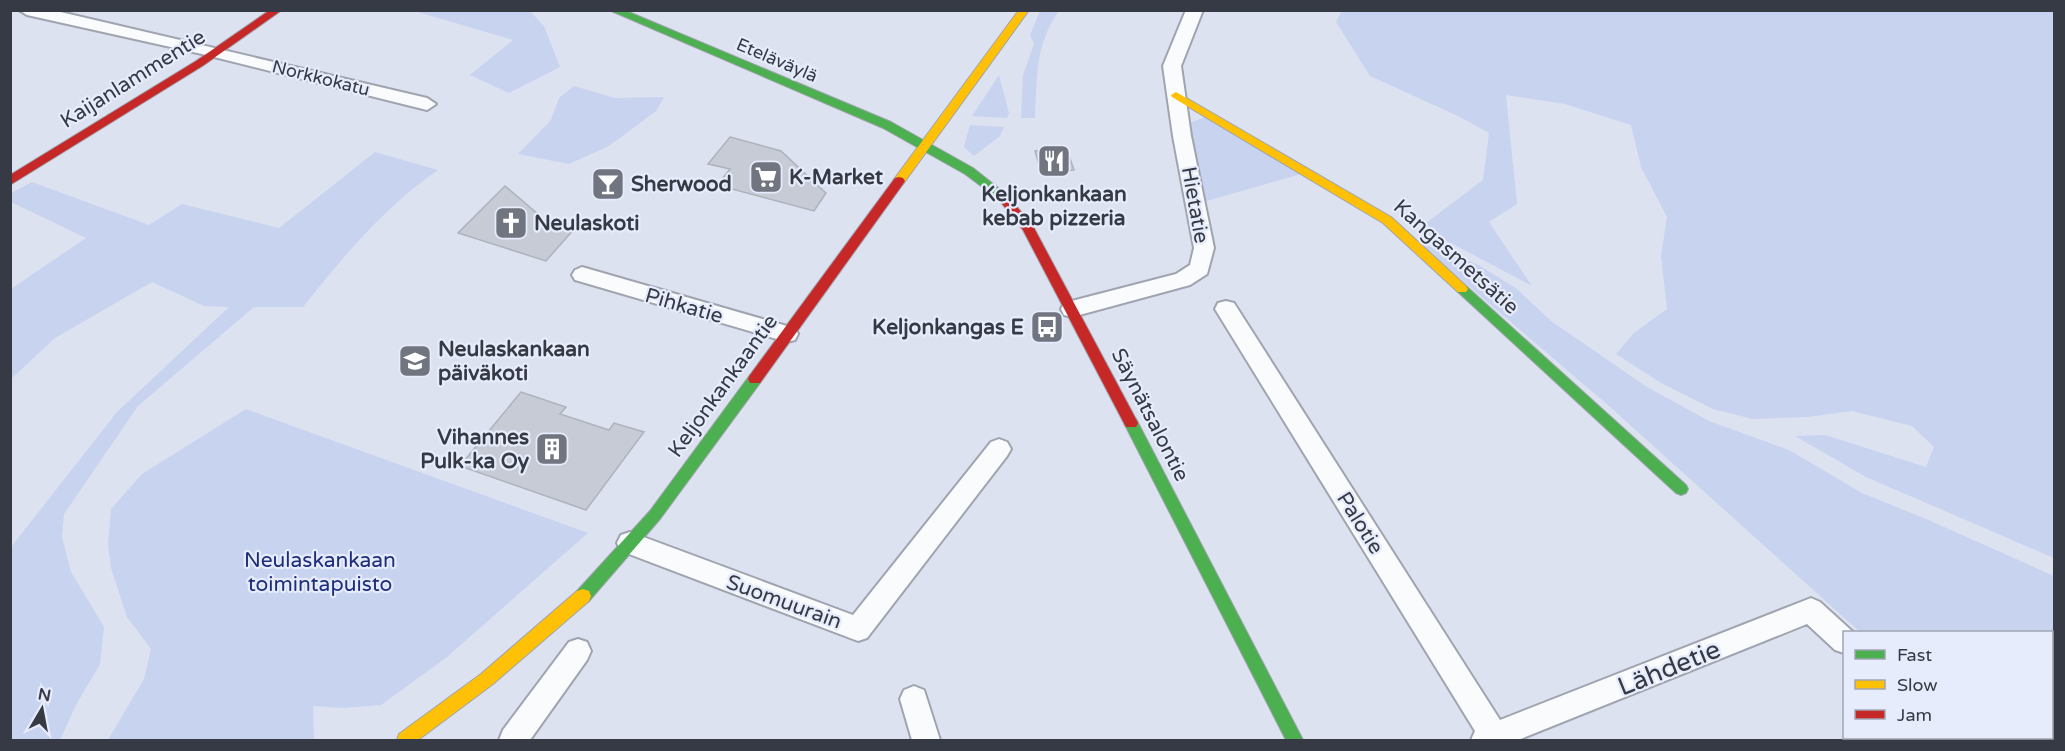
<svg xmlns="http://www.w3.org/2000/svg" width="2065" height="751" viewBox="0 0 2065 751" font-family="'Varela Round',sans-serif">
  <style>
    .green { fill: #c8d3f0 }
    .building { fill: #c6cbd6; stroke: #aeb2bd; stroke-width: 1.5 }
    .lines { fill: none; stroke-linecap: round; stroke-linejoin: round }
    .street-casing { stroke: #a0a4af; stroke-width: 4 }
    .fast-casing { stroke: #a0a4af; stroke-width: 2 }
    .slow-casing { stroke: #a0a4af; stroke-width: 2 }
    .jam-casing { stroke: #a0a4af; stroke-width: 2 }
    .street { fill: #fafbfd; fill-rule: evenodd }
    .fast { fill: #4caf50; fill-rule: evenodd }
    .slow { fill: #ffc107; fill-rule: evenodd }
    .jam { fill: #c62828; fill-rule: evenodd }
    .labels { text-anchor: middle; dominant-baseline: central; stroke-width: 4.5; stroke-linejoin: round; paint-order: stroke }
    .far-street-label { font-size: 18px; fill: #363a44; stroke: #e6ecfc }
    .street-label { font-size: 21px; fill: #363a44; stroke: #e6ecfc }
    .poi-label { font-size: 21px; font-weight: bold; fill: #363a44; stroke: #e6ecfc; text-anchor: start }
    .park-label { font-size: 21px; fill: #1e2e7b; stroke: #e6ecfc }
    .near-street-label { font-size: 26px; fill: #363a44; stroke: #e6ecfc }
  </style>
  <rect width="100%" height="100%" fill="#dde2f0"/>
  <path class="green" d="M1342,10L2054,11V558L1866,477L1795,436L1825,435L1926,467L1934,447L1912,426L1852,411L1807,417L1753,419L1713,409L1661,383L1616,354L1634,333L1667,309L1661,256L1667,217L1641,167L1631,125L1565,104L1506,95L1517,204L1489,222L1532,286L1453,244L1418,229L1483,180L1489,133L1460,117L1370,76L1336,22Z
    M414,11H530L544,26L560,67L509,93L470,75L513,40Z
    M1040,11H1059C1035,43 1037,80 1035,118H1021L1023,75L1034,44L1030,35Z
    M999,75L1009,113L1007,118L972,116Z
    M574,86L615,98L664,97L656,111L609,146L569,164L518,154L551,120L559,98Z
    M1205,117L1301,174L1200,203L1185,125Z
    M970,125L1004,127L1000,136L974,156L964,147Z
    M375,152L438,170C383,208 344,256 303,307H254L138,406L64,514L62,537L71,572L104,627L100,664L76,705L60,740H11V547L117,412L229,307L204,306L152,282L55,338L11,379V289L86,238L11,202V193L32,182L149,225L182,204L279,228Z
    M1416,241L1477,264L1517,289L1551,321L1647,387L1709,421L1789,450L1862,493L1926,519L2054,576V677L2052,678V632H1860L1609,406Z
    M246,409L588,533L447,657L381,705L343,708L313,706L314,740H108L144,679L151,649L127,617L111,568L108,544L111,509L142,474Z"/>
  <path class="building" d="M730,137L781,151L826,193L814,211L717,185L730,169L708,164Z
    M1066,147L1074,170L1042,175L1035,151Z
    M505,186L545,220L574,229L546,261L458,233Z
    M521,392L566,407L560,414L609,430L614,423L644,432L586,510L460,466Z"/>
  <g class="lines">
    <g class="street-casing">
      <path id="street" d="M19,10H52L427,98L436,104L427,110L202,54L27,15Z
        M1186,10H1203L1181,66L1191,136L1214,248L1207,274L1190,285L1072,317L1064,315L1061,309L1064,303L1176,274L1190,265L1194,248L1173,136L1163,66Z
        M582,267L787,326L795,328L798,334L795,340L787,342L575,280L572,275L575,270Z
        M1226,301L1234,303L1500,720L1811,598L1820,602L1853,632H1844V653L1835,650L1807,624L1518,740H1471L1475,731L1215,309L1218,303Z
        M999,439L1007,442L1011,449L1007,456L867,638L858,641L621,551L617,543L621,535L630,532L853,615L991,442Z
        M578,639L587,642L591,651L587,660L530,740H499L503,730L569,642Z
        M914,686L924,690L940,740H912L900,699L904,690Z
        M1932,738H1962L1963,740H1933Z"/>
    </g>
    <g class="fast-casing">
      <path id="fast" d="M609,10H624L891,122L973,168L1007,195L1005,198H997L965,174L883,128Z
        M1462,284L1466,286L1686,485L1688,489L1686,493L1681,495L1676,493L1458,292L1456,289Z
        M755,374L760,375L762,379L760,383L660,519L589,601L583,603L577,601L575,596L577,591L650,511L750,375Z
        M1131,417L1136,419L1303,740H1286L1124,423L1126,419Z"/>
    </g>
    <g class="slow-casing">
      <path id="slow" d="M1019,10H1029L903,184H895L893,181L895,178Z
        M1176,92L1391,217L1466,286L1468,289L1466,292H1458L1383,223L1172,97L1171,95Z
        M583,589L589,591L591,596L589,601L493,684L418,740H397L399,734L481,674L577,591Z"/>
    </g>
    <g class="jam-casing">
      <path id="jam" d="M270,10H282L204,65L10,185V175L196,61Z
        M899,177L903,178L905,181L903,184L760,383H750L748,379L750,375L895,178Z
        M1001,191L1005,192L1034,228L1138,423L1136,427H1126L1023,230L995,195Z"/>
    </g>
    <use href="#street" class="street"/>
    <use href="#fast" class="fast"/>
    <use href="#slow" class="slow"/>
    <use href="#jam" class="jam"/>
  </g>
  <defs>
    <g id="restaurant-square" transform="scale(1.725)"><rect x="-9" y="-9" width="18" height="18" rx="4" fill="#707580" stroke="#e6ecfc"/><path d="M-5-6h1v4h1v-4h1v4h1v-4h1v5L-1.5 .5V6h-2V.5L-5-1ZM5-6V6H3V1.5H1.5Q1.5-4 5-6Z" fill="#fff"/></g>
    <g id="supermarket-square" transform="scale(1.725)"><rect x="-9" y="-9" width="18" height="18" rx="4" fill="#707580" stroke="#e6ecfc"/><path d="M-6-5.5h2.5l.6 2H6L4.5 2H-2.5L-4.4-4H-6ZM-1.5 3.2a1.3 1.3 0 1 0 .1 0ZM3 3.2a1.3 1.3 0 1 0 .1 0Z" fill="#fff"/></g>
    <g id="bar-square" transform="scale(1.725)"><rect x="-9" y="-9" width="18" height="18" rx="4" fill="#707580" stroke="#e6ecfc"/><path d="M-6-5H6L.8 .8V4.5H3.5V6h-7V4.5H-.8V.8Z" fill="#fff"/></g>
    <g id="church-square" transform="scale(1.725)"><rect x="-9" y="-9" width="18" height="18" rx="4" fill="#707580" stroke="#e6ecfc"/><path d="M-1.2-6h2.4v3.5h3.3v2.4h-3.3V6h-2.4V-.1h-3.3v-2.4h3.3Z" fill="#fff"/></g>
    <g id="bus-square" transform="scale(1.725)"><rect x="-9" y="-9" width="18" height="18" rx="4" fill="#707580" stroke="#e6ecfc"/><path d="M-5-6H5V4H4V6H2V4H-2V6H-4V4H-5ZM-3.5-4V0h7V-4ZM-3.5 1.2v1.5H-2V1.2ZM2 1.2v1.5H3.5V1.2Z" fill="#fff"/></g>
    <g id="school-square" transform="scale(1.725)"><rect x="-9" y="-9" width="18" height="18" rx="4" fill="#707580" stroke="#e6ecfc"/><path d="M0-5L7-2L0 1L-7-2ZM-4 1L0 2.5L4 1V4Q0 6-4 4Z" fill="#fff"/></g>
    <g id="building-square" transform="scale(1.725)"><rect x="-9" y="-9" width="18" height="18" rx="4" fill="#707580" stroke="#e6ecfc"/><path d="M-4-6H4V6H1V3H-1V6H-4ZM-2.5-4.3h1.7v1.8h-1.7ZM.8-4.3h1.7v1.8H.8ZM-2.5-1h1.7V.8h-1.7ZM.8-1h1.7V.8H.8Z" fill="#fff"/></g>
  </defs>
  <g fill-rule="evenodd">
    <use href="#restaurant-square" x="1054" y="161"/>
    <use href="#supermarket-square" x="766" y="177"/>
    <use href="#bar-square" x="608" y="184"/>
    <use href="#church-square" x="511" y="223"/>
    <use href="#bus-square" x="1047" y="327"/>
    <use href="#school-square" x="415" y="361"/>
    <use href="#building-square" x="552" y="449"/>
  </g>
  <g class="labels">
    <g class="far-street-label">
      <text transform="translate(777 60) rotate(23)">Eteläväylä</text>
      <text transform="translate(321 78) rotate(14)">Norkkokatu</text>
    </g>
    <g class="street-label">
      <text transform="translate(133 79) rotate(-32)">Kaijanlammentie</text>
      <text transform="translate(1195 205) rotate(80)">Hietatie</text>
      <text transform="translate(1456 257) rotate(42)">Kangasmetsätie</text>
      <text transform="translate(684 306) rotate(16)">Pihkatie</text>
      <text transform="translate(723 386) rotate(-54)">Keljonkankaantie</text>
      <text transform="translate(1150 415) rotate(63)">Säynätsalontie</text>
      <text transform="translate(1360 523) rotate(58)">Palotie</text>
      <text transform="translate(784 602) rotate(20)">Suomuurain</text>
    </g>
    <g class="poi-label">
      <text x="789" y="177">K-Market</text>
      <text x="631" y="184">Sherwood</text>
      <text x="1054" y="194" text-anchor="middle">Keljonkankaan<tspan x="1054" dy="24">kebab pizzeria</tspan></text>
      <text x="534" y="223">Neulaskoti</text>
      <text x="1024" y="327" text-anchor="end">Keljonkangas E</text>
      <text x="438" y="349">Neulaskankaan<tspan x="438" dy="24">päiväkoti</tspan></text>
      <text x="529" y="437" text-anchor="end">Vihannes<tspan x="529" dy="24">Pulk-ka Oy</tspan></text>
    </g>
    <g class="park-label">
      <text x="320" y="560">Neulaskankaan<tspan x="320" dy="24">toimintapuisto</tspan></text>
    </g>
    <g class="near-street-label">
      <text transform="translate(1669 668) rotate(-22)">Lähdetie</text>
    </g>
  </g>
  <rect width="2065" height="751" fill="none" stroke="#363a44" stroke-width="24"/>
  <rect x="1843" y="631" width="210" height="108" fill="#e6ecfc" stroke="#a0a5b2" stroke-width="1.5"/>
  <rect x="1855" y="650" width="30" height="9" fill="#4caf50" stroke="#a0a5b2" stroke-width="1.5"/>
  <text x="1897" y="661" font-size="18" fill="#363a44">Fast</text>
  <rect x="1855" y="680" width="30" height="9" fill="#ffc107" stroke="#a0a5b2" stroke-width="1.5"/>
  <text x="1897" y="691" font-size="18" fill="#363a44">Slow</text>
  <rect x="1855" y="710" width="30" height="9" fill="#c62828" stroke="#a0a5b2" stroke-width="1.5"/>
  <text x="1897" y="721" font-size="18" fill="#363a44">Jam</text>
  <g transform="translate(42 709) rotate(10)" stroke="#e6ecfc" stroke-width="4.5" paint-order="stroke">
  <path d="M0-4.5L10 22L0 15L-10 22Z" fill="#363a44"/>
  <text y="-9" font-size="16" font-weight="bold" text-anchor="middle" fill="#363a44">N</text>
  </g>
</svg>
